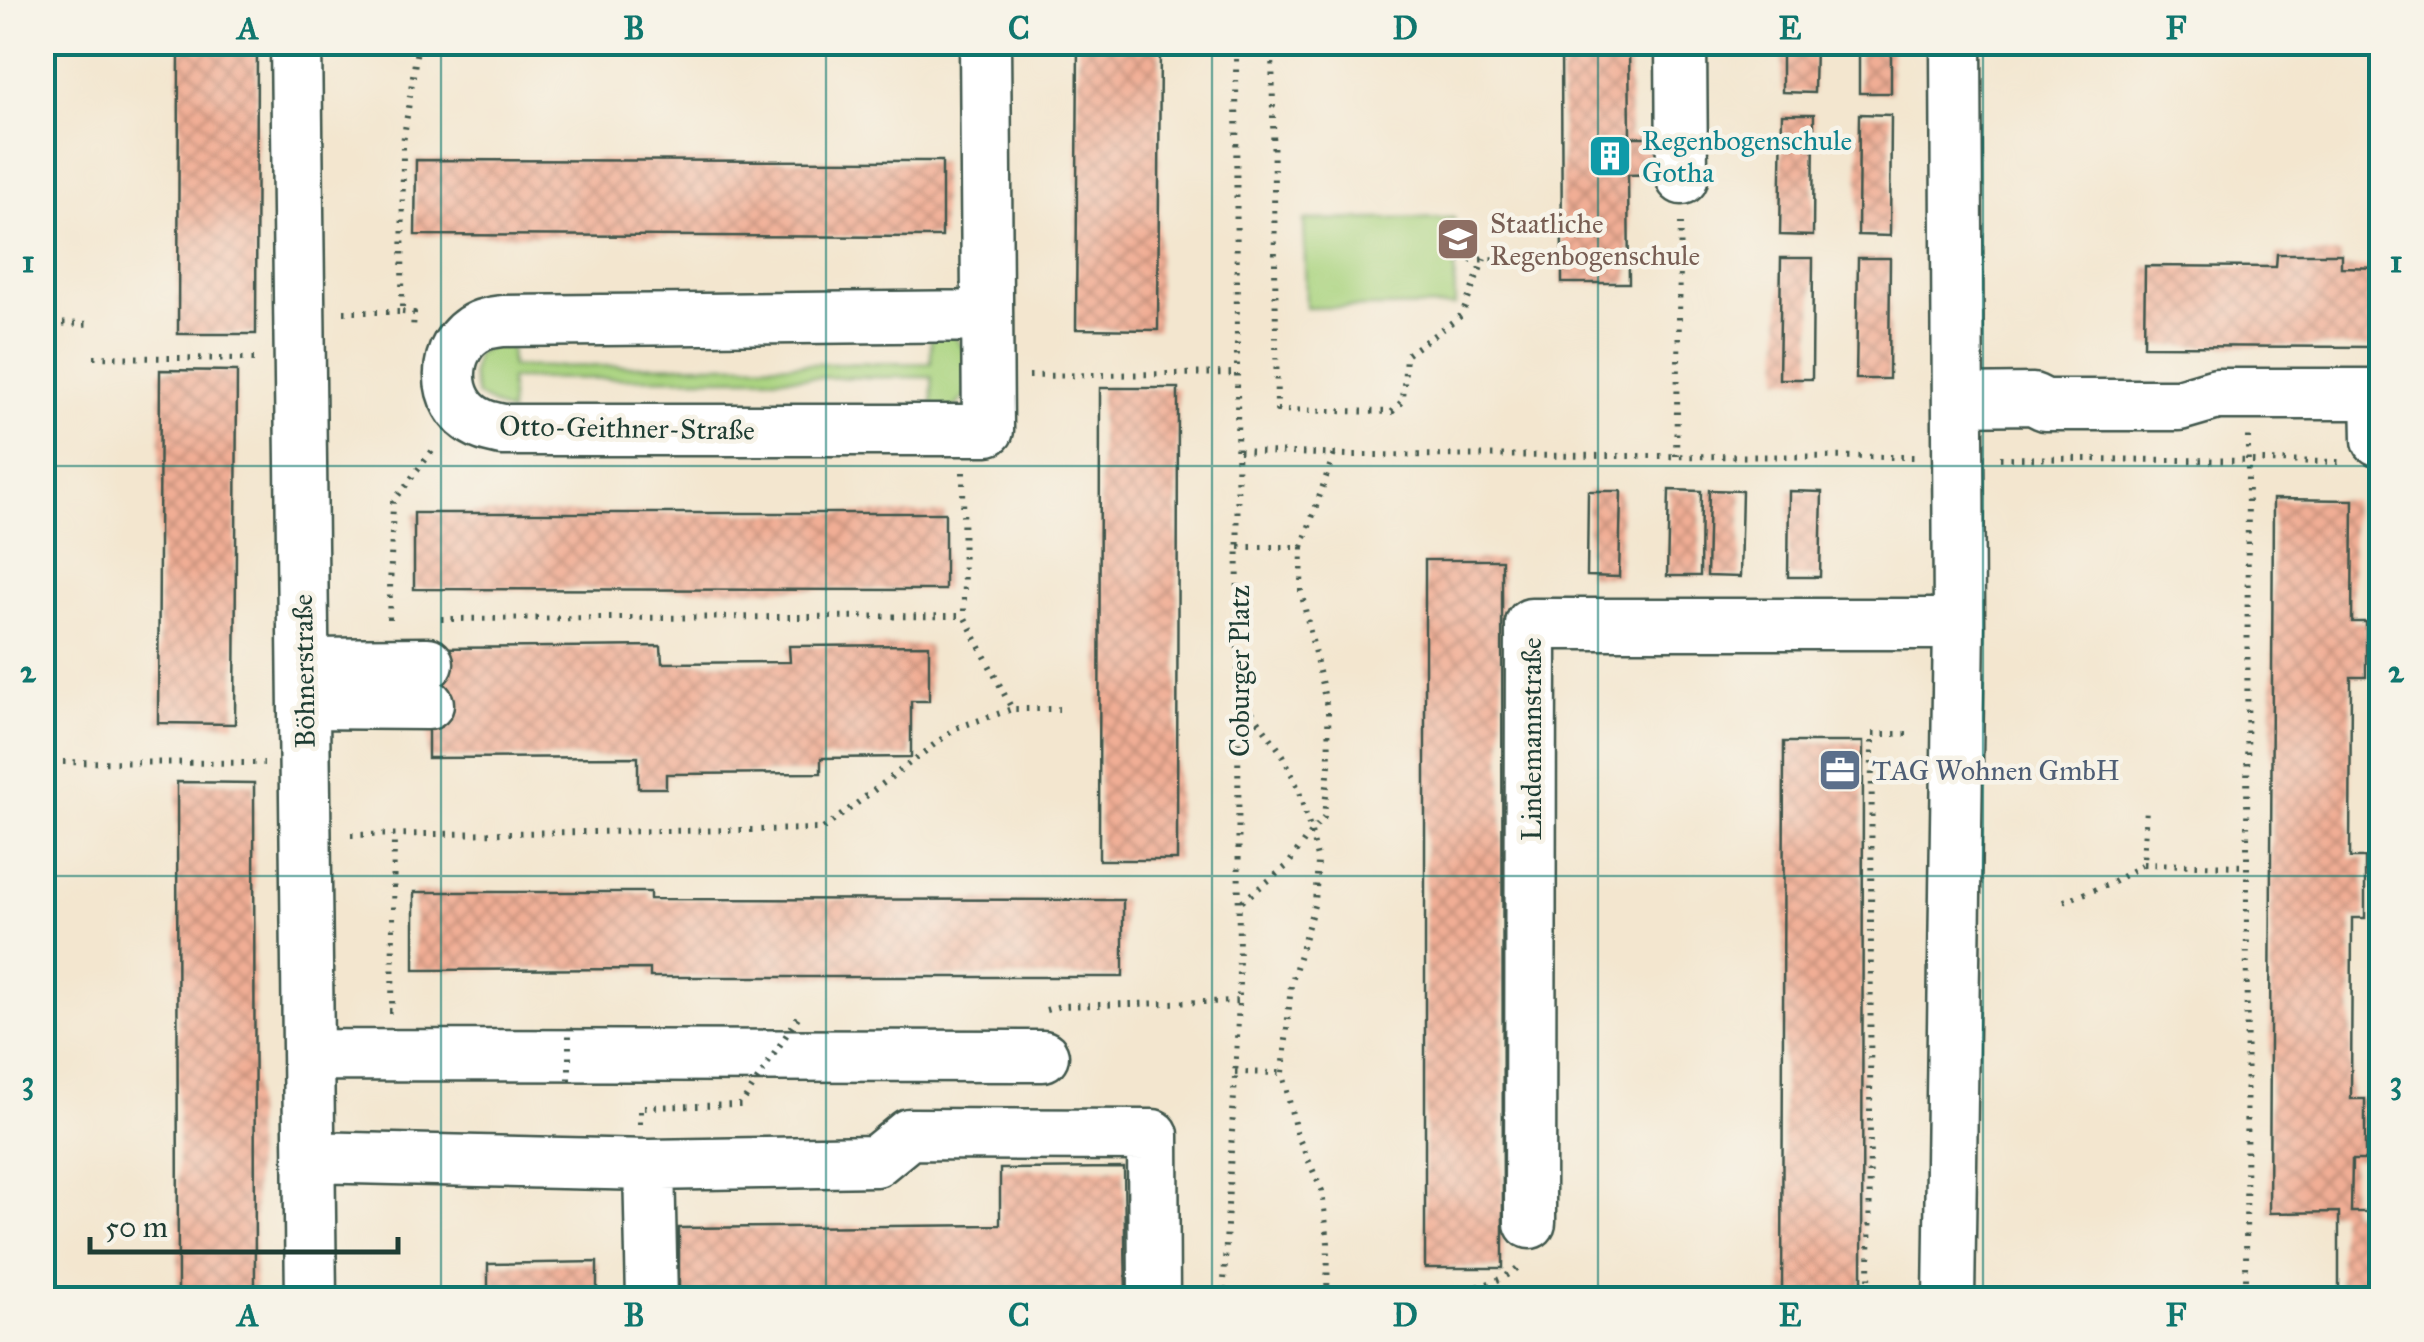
<svg xmlns="http://www.w3.org/2000/svg" width="2424" height="1342" viewBox="0 0 2424 1342" font-family="'IM FELL Great Primer',serif">
  <style>
    .green { fill: #a9d37e; stroke: #648859; stroke-width: 2.5 }
    .building { fill: url(#building-cross-hatch) }
    .lines { fill: none; stroke-linecap: round; stroke-linejoin: round }
    .minor-casing { stroke: #3f564b; stroke-width: 55 }
    .path { stroke: #3f564b; stroke-width: 6; stroke-dasharray: 2.5 8; stroke-linecap: butt }
    .minor { stroke: #fff; stroke-width: 50 }
    .path-bridge { stroke: #3f564b; stroke-width: 6; stroke-dasharray: 2.5 8; stroke-linecap: butt }
    .grid { fill: none; stroke: #0f766e; stroke-width: 2.5; stroke-opacity: 0.55 }
    .labels { text-anchor: middle; dominant-baseline: central; stroke-width: 9; stroke-linejoin: round; paint-order: stroke }
    .culture-label { font-size: 28px; fill: #0d838f; stroke: #f7f3e8; text-anchor: start }
    .education-label { font-size: 28px; fill: #785e54; stroke: #f7f3e8; text-anchor: start }
    .street-label { font-size: 28px; fill: #1f3d34; stroke: #f7f3e8 }
    .service-label { font-size: 28px; fill: #4e5e75; stroke: #f7f3e8; text-anchor: start }
    .neatline { fill: none; stroke: #0f766e; stroke-width: 4 }
    .grid-label { font-size: 32px; text-anchor: middle; font-weight: bold; fill: #0f766e }
  </style>
  <defs>
    <pattern id="building-cross-hatch" width="8" height="8" patternUnits="userSpaceOnUse" patternTransform="scale(2.5)"><rect width="8" height="8" fill="#f1ae95"/><path d="M0 0l8 8M0 8l8-8" fill="none" stroke="#c38f7a"/></pattern>
  </defs>
  <rect width="100%" height="100%" fill="#f7f3e8"/>
  <filter id="ink" filterUnits="userSpaceOnUse"><feTurbulence type="fractalNoise" baseFrequency=".01" numOctaves="2"/><feDisplacementMap in="SourceGraphic" scale="20" xChannelSelector="R" yChannelSelector="G"/><feConvolveMatrix kernelMatrix="1 2 1 2 8 2 1 2 1" color-interpolation-filters="sRGB"/></filter>
  <filter id="wash" filterUnits="userSpaceOnUse"><feTurbulence type="fractalNoise" baseFrequency=".0048" numOctaves="4" result="noise"/><feDisplacementMap in="SourceGraphic" scale="40" xChannelSelector="R" yChannelSelector="G"/><feGaussianBlur stdDeviation="2.25" result="paint"/><feColorMatrix in="noise" values="0 0 0 0 0 0 0 0 0 0 0 0 0 0 0 0 0 1.4 0 .05"/><feComposite in="paint" operator="in"/></filter>
  <g filter="url(#wash)">
    <rect width="100%" height="100%" fill="#f3e6cf"/>
    <path class="green" d="M1454,218L1455,306L1306,308L1304,220Z
      M931,329L955,337L968,354L967,395L952,410L933,412L932,377L510,379V414L477,396L472,374L476,354L510,333L511,367L931,363Z"/>
    <g id="blocks">
      <path class="building" d="M179,42H257L256,334H178Z
        M1078,42H1160L1158,330L1076,329Z
        M1561,42H1629L1630,137H1658L1659,174L1628,175L1629,283H1562Z
        M1782,42H1815L1814,93L1782,92Z
        M1859,42H1891V93H1859Z
        M1782,114H1814L1813,236L1780,235Z
        M1859,114L1891,115L1890,236L1858,235Z
        M416,160L942,161V237L415,235Z
        M2277,254H2341V267L2382,268V347L2144,346L2145,266L2276,267Z
        M1781,258H1813L1812,379H1779Z
        M1858,258H1890L1889,379H1856Z
        M160,370L237,371L235,724L158,723Z
        M1100,388H1178L1177,860H1099Z
        M1669,490L1701,491L1700,576H1667Z
        M1709,490L1742,491L1740,577L1707,576Z
        M1588,491H1621L1619,577L1587,576Z
        M1789,491L1822,492L1820,577H1788Z
        M2273,499L2353,500L2352,622H2366V677H2351L2350,858H2365V918H2352L2351,1099H2365V1160H2352L2351,1212H2382V1295L2339,1294V1212L2269,1213Z
        M414,513H945V590L414,589Z
        M1425,560H1502L1503,1268H1425Z
        M929,645V701H911V757L821,758V773L666,774V788H638V757L428,758V648L661,646L662,663L790,662L789,646Z
        M1784,742H1863L1862,1300H1782Z
        M177,782L254,783L255,1300H178Z
        M414,892H650V899L1123,900V977H650V969L414,970Z
        M1124,1168L1126,1300H679V1228L1000,1225V1169Z
        M597,1262V1300H488V1264Z"/>
    </g>
  </g>
  <g filter="url(#ink)">
    <use href="#blocks" fill-opacity="0" stroke="#3f564b" stroke-width="2.5"/>
    <g class="lines">
      <g class="minor-casing">
        <path id="minor" d="M296,42L311,1300
          M985,42L988,430H502C495,428 486,427 479,423C440,405 440,344 480,326C487,323 496,322 503,321L986,316
          M1681,42L1682,179
          M1958,400L2033,399L2045,405H2179L2217,394H2377L2378,440
          M304,664L428,663
          M304,703L428,704
          M308,1055L1043,1056
          M309,1157L649,1165L876,1161L909,1134L1153,1135L1154,1300
          M649,1165L652,1300
          M1530,1223L1531,624H1959
          M1949,1300L1959,624L1956,42"/>
      </g>
      <path class="path" d="M1272,42L1277,410L1392,412L1403,400L1406,355L1462,315L1484,259
        M1459,260L1551,258
        M344,312H402L403,143L418,42
        M402,312L414,313L413,330
        M42,323L94,324
        M94,357L254,359
        M1029,376L1238,373
        M1239,451L1349,455L1917,457
        M1676,456L1681,223
        M2000,458L2342,462
        M963,472L964,616L1012,709H1059
        M1239,547H1302L1334,454
        M1302,547L1301,591L1328,712L1329,765L1324,817L1311,832L1318,862L1315,902L1291,985L1283,1073L1296,1132L1322,1191L1328,1243L1327,1300
        M389,619L393,502L436,446
        M441,619L964,616
        M1240,695L1283,755L1298,788L1311,832L1287,866L1240,903
        M42,762L264,763
        M351,835L823,829L956,728L1012,709
        M2143,864L2247,866
        M2064,901L2110,884L2143,864L2146,807
        M1046,1010L1061,1006L1239,1001
        M389,1011H392L394,835
        M1235,1072L1283,1073
        M640,1124V1107L696,1106
        M1223,1300L1239,1001L1236,42
        M1394,1300C1428,1294 1497,1291 1519,1266
        M1483,1300V1285
        M1869,1300L1872,734H1912
        M2246,1300L2248,435"/>
      <use href="#minor" class="minor"/>
      <path class="path-bridge" d="M569,1080V1027
        M696,1106L741,1105L800,1014"/>
    </g>
  </g>
  <path class="grid" d="M441,42V1300M826,42V1300M1212,42V1300M1598,42V1300M1983,42V1300M42,466H2382M42,876H2382"/>
  <defs>
    <g id="building-square" transform="scale(2.25)"><rect x="-9" y="-9" width="18" height="18" rx="4" fill="#0f9aa8" stroke="#f7f3e8"/><path d="M-4-6H4V6H1V3H-1V6H-4ZM-2.5-4.3h1.7v1.8h-1.7ZM.8-4.3h1.7v1.8H.8ZM-2.5-1h1.7V.8h-1.7ZM.8-1h1.7V.8H.8Z" fill="#fff"/></g>
    <g id="school-square" transform="scale(2.25)"><rect x="-9" y="-9" width="18" height="18" rx="4" fill="#8d6e63" stroke="#f7f3e8"/><path d="M0-5L7-2L0 1L-7-2ZM-4 1L0 2.5L4 1V4Q0 6-4 4Z" fill="#fff"/></g>
    <g id="office-square" transform="scale(2.25)"><rect x="-9" y="-9" width="18" height="18" rx="4" fill="#5c6f8a" stroke="#f7f3e8"/><path d="M-6-3h4V-5.5h4V-3h4V5H-6ZM-1-4.5V-3h2v-1.5ZM-6 0V1H6V0Z" fill="#fff"/></g>
  </defs>
  <g fill-rule="evenodd">
    <use href="#building-square" x="1610" y="156"/>
    <use href="#school-square" x="1458" y="239"/>
    <use href="#office-square" x="1840" y="770"/>
  </g>
  <g class="labels">
    <g class="culture-label">
      <text x="1642" y="140">Regenbogenschule<tspan x="1642" dy="32">Gotha</tspan></text>
    </g>
    <g class="education-label">
      <text x="1490" y="223">Staatliche<tspan x="1490" dy="32">Regenbogenschule</tspan></text>
    </g>
    <g class="street-label">
      <text transform="translate(627 428) rotate(1)">Otto-Geithner-Straße</text>
      <text transform="translate(304 671) rotate(-91)">Böhnerstraße</text>
      <text transform="translate(1239 671) rotate(-90)">Coburger Platz</text>
      <text transform="translate(1531 739) rotate(-90)">Lindemannstraße</text>
    </g>
    <g class="service-label">
      <text x="1872" y="770">TAG Wohnen GmbH</text>
    </g>
  </g>
  <rect width="2424" height="1342" fill="none" stroke="#f7f3e8" stroke-width="110"/>
  <path d="M90 1237v15h308v-15" fill="none" stroke="#1f3d34" stroke-width="5"/>
  <text x="105" y="1237" font-size="30" fill="#1f3d34" stroke="#f7f3e8" stroke-width="8" paint-order="stroke">50 m</text>
  <rect x="55" y="55" width="2314" height="1232" class="neatline"/>
  <g class="grid-label">
    <text x="248" y="39">A</text>
    <text x="634" y="39">B</text>
    <text x="1019" y="39">C</text>
    <text x="1405" y="39">D</text>
    <text x="1790" y="39">E</text>
    <text x="2176" y="39">F</text>
    <text x="28" y="272">1</text>
    <text x="2396" y="272">1</text>
    <text x="28" y="682">2</text>
    <text x="2396" y="682">2</text>
    <text x="28" y="1093">3</text>
    <text x="2396" y="1093">3</text>
    <text x="248" y="1326">A</text>
    <text x="634" y="1326">B</text>
    <text x="1019" y="1326">C</text>
    <text x="1405" y="1326">D</text>
    <text x="1790" y="1326">E</text>
    <text x="2176" y="1326">F</text>
  </g>
</svg>
